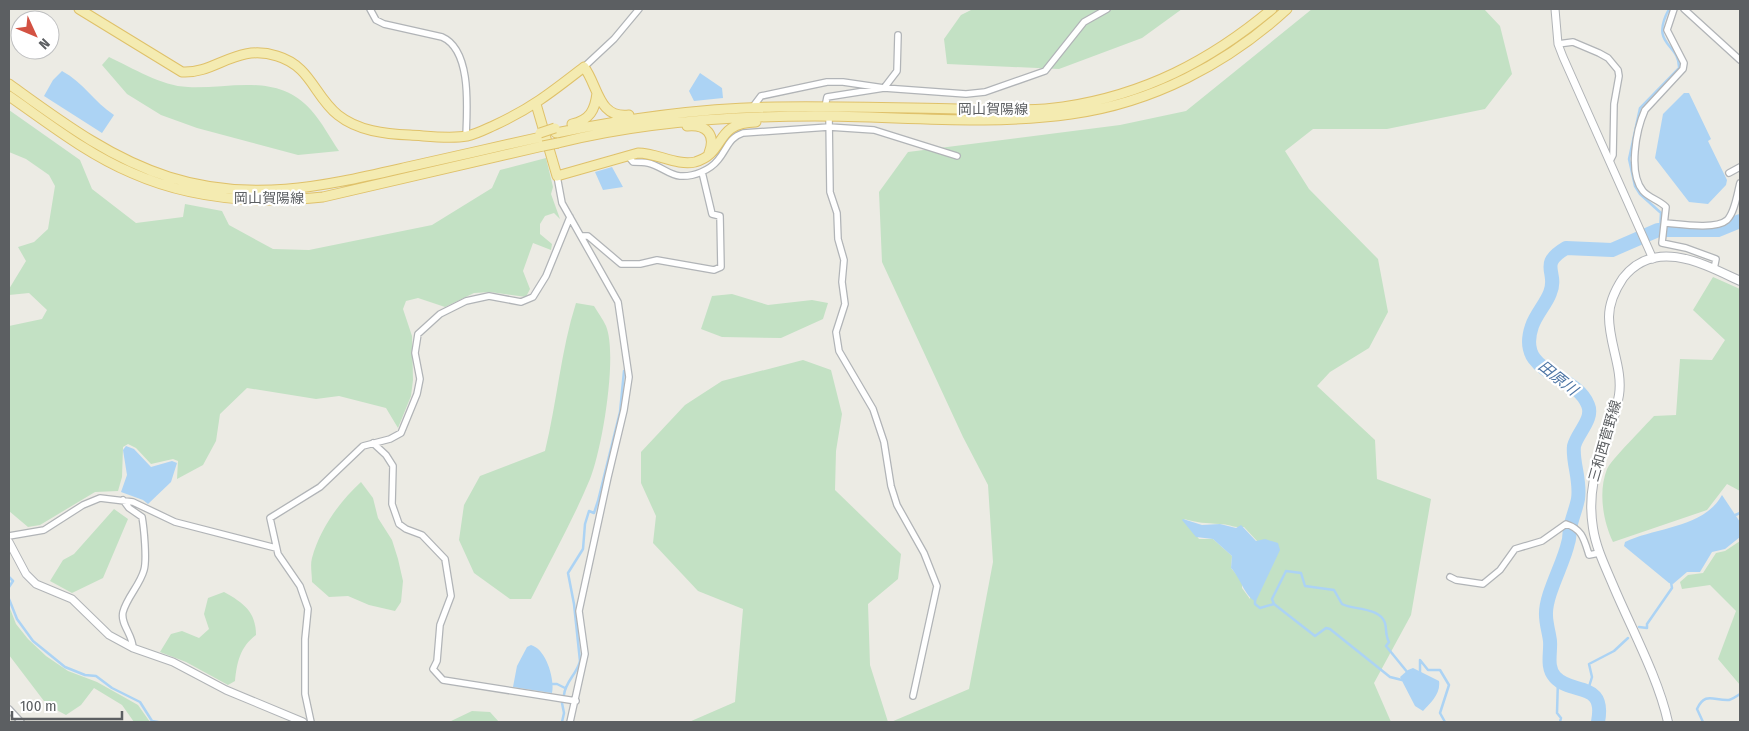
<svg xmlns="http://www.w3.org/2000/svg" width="1749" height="731" viewBox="0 0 1749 731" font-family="'Fira Sans Condensed','Noto Sans JP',sans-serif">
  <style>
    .green { fill: #c3e1c4; fill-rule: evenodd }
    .water { fill: #acd3f4 }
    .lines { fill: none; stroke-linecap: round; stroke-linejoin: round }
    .stream { stroke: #acd3f4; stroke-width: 2.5 }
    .river { stroke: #acd3f4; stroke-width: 14 }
    .minor-casing { stroke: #b1b4b7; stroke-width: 8 }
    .tertiary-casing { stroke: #b1b4b7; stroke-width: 9 }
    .secondary-casing { stroke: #b0b3b7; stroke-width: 10 }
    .primary-casing { stroke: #dfc16a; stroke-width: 11 }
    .minor { stroke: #fff; stroke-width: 5.5 }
    .tertiary { stroke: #fff; stroke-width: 7 }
    .secondary { stroke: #fff; stroke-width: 8 }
    .primary { stroke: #f4ebb1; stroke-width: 9 }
    .primary-bridge-casing { stroke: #dfc16a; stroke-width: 11; stroke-linecap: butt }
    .primary-bridge { stroke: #f4ebb1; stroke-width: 9 }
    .labels { text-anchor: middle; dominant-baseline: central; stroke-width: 4.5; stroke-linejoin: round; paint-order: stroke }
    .street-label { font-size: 14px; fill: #5c5f62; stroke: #fff }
    .water-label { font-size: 15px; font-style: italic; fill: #4c74a4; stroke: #fff }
  </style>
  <rect width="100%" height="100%" fill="#ecebe4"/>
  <path class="green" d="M973,9H1182L1142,38L1059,69L947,64L944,39L961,15Z
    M1312,9H1484L1500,26L1512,74L1485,109L1387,129H1313L1285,151L1309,189L1378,259L1388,312L1369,348L1330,372L1317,386L1375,440L1377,479L1431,499L1411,615L1374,683L1391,722H891L969,689L993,562L988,485L963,437L882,262L879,192L908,152L1120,125L1186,111ZM1184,519C1198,523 1205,523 1220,524C1229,524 1233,528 1244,527L1258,542L1250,599L1242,588V581L1231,568L1232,556L1213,539H1199Z
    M109,57C133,68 161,86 188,87C231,89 277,72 311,110C322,122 330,138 339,151L298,155L197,128L161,115L127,94L102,65Z
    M9,110L80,160L92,189L136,223L183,217L185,204L222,211L229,225L273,249L309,250L432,225L492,188L500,170L546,158L553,187L551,194L560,219L554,213L545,216L540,224V234L552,244L551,250L533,243L523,271L530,289L526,297L490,292L474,293L445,307L418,298L406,301L403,309L412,336L413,380L411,396L398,428L386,408L339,396L316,399L247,388L220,414L216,441L203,465L177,479L178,461L173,459L151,464L136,448L128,444L123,447L122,477L118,491L95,492L40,525L28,527L9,511V326L42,319L47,310L29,293L9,295V289L26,261L18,247L34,242L48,229L55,186L49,175L26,159L9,152Z
    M1713,277L1740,289V491L1727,484L1707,510L1613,542C1603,521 1598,492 1607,469C1612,459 1644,427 1654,416L1676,415L1680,359L1712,360L1725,340L1693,310Z
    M732,294L768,305L812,300L828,303L823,319L781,338L722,337L701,329L712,296Z
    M576,303L594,306C598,313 603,319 606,326C618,355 602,450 590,479C573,520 551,559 531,599H510L474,573L459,540L464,505L480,476L545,451C557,402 561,350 576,303Z
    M803,360L831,370L842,414L836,451L835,490L901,554L898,579L868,604L870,665L888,722H689L735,702L743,609L698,591L653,543L656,516L641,483V452L685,405L722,381Z
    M361,482L373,498L378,518L392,540L398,559L403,581L401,602L395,611L369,605L348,596L329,597L312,582C312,574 310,565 312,558C320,529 339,502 361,482Z
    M114,509L128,519L103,578L72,593L50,581L63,560L74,554Z
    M1740,541V685L1718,659L1736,611L1710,585L1682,589L1680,582L1688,575L1703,573L1716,553L1725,551Z
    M224,592C244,603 256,612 256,635C240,647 237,662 235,681L228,685L186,662L160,652L171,634L182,631L199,638L209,629L204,614L208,598Z
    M9,606L16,624L28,639L46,656L68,671L97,682L138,705L150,722H134L122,705L94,688L81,705L66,715L47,705L9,655Z
    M472,711L490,712L499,722H449Z"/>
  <path class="water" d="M62,71C83,82 94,102 114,115L102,133L44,96L53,80Z
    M700,73L722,88L723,98L694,101L689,91Z
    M1684,93H1689L1711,139L1708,141L1727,180L1726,185L1708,204L1689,202L1655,158L1663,114Z
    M612,167L623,187L603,190L595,172Z
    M126,446L134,449L151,467L172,461L177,463L171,482L148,504L143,500L121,492L127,475L123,450Z
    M1722,495L1740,522V537L1725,549L1712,552L1700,572H1687L1673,584L1669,583L1624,546L1625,542C1656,527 1704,528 1722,495Z
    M1183,519L1202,525L1220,524L1236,528L1241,525L1256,541L1265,539L1278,543L1280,550L1256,601C1246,599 1240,577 1231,568L1232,556L1213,539L1196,537L1182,520Z
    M531,645C546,649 555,679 552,693L513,687L517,666L527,647Z
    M1413,668L1439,681C1441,693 1431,703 1423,711L1415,706L1400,677L1408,670Z"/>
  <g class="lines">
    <path class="stream" d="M1660,230L1661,213L1640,194L1635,186L1629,159L1640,108L1679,68C1680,43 1649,46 1669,9
      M1733,516L1740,513
      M9,577L13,581L9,587
      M9,599L17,619L33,641L65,667L85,675L96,676L112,688L140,702L152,721L158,722
      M1255,600V604L1260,608L1274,604L1315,636L1326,628L1330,629L1390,677L1402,680
      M1274,604L1272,599L1286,571L1301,573L1305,586L1334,590L1342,604C1353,610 1380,607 1385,623C1387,630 1385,635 1389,642L1386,646L1408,673
      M1639,627L1647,628V624L1672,588L1671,582
      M1420,673V660L1428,670H1440L1449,685L1440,713L1445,722
      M1558,679L1557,713L1561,718L1560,722
      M551,684H557L565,688
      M1588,690L1592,677L1589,664L1614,651L1628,638
      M564,695C565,682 577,674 580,661L574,604L568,573L583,549L585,524L589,511L594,513L598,501L620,412L624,371
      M562,703L564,713L562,722
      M1703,722L1697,709C1705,691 1714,701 1729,700C1732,699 1737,696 1740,694"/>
    <path class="river" d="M1598,722C1606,680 1572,696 1555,677C1546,667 1551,653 1550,641C1549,632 1546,624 1546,615C1545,595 1564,563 1568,543C1570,538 1569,533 1570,528C1572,518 1576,509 1578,499C1581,480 1572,462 1574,446C1577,433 1594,419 1588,405C1575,372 1515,375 1532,326C1536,314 1546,304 1550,293C1559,272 1537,265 1566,248L1612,250L1658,230H1718L1740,221"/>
    <g class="minor-casing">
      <path id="minor" d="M370,9L376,20L384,24L442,37C472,50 467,109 466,136
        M1674,9L1667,30L1684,63L1683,69L1645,110C1636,130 1628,173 1643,191C1649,198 1659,200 1666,207L1662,243L1686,248L1716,259L1714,269
        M1684,9L1740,60
        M1558,44L1573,42L1599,53L1608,58L1618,70L1619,76L1614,104L1613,155L1610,161
        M584,67L614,39L639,9
        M825,107L827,97L884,88L897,71L898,35
        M752,108L761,96L827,82H843L884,88L966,94L985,92L1045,71L1084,22L1107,9
        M829,116L830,192L837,213L838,239L844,260L842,282L845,304L836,332L839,351L873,409L884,442L891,486L897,505L924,553L937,586L913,696
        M628,156L633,162C638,162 643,162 648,163C659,165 669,175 680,176C694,177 710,170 718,160C728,148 728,138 743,133L829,127L874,130L957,156
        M1729,173L1740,167
        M557,176L562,203L618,302L629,377L624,410L608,477L579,611L585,654L570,722
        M1665,223C1679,224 1716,230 1727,220C1735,212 1737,194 1740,183
        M581,236H588L621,264H640L657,260L714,270L721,267L720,216L712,214L702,172
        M373,443L386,455L393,466L392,504L399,524L406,529L422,535L445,559L451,596L440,625L437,661L433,669L443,680L576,701
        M123,500L129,508L142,517C144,528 147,560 144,570C140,585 127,597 123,612C120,624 133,635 133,648
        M9,536L44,530L83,505L100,498L133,502L175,522L276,548
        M1450,577L1456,580L1483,584L1500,570L1515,549L1542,541L1566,524C1582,529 1584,539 1589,555L1599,553
        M9,709L21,722
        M311,722L305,694V639L308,609L300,586L278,554L270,518L320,487L363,446L390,439L401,433L417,394L420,379L415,353L418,334L440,314L466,301L489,296L521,302L533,297L546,276L570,217"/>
    </g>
    <g class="tertiary-casing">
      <path id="tertiary" d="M1555,9L1558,44L1563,57L1653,259
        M9,542L26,574L36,584L72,599L109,635L133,648L173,662L226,690L303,722"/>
    </g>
    <g class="secondary-casing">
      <path id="secondary" d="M1668,722C1658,677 1631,628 1613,585C1605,566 1596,548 1593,528C1584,472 1611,445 1619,395C1623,369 1609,344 1609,317C1609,303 1615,290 1623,278C1655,237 1704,264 1740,281"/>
    </g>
    <g class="primary-casing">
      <path id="primary" d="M79,9L182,72C216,74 236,43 277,56C311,66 314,96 338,115C358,131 385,134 410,135C428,136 449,139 467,136C477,134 486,129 495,125C532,108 553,91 584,67C598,85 598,119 629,115
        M9,84C59,120 109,158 169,177C254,204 328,185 412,166C455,156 498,147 541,137
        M9,96C48,123 87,154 132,173C193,200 258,204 323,197L543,146
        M536,104L557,176L638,153C657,153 677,166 695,162C727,153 713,123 756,122
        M572,124C590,120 595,110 597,93
        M687,126C707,124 716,135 709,153
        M556,133C629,118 702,108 776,107C837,106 897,108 958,109C993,109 1029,112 1063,107C1144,95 1210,61 1272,9
        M558,143C642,122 729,116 815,116C900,116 987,126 1071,114C1152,103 1227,64 1287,9"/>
    </g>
    <use href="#minor" class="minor"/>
    <use href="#tertiary" class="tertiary"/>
    <use href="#secondary" class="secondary"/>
    <use href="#primary" class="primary"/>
    <g class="primary-bridge-casing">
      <path id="primary-bridge" d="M540,133L555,128
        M543,146L558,143"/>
    </g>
    <use href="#primary-bridge" class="primary-bridge"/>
  </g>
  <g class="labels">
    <g class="street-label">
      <text x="993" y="109">岡山賀陽線</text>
      <text x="269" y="198">岡山賀陽線</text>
      <text transform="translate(1605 441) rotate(-74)">三和西菅野線</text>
    </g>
    <g class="water-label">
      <text transform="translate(1558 378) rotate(39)">田原川</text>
    </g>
  </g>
  <rect width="1749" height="731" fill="none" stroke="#5c5f62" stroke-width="20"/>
  <g transform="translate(35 35) rotate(134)"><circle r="24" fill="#ffffff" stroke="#bebfc0"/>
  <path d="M0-4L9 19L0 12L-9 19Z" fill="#d35243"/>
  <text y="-8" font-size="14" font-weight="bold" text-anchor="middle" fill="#5c5f62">N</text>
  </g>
  <path d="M12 711v8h110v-8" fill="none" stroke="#5c5f62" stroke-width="2.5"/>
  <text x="20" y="711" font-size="15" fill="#5c5f62" stroke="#ffffff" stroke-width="4" paint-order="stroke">100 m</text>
</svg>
